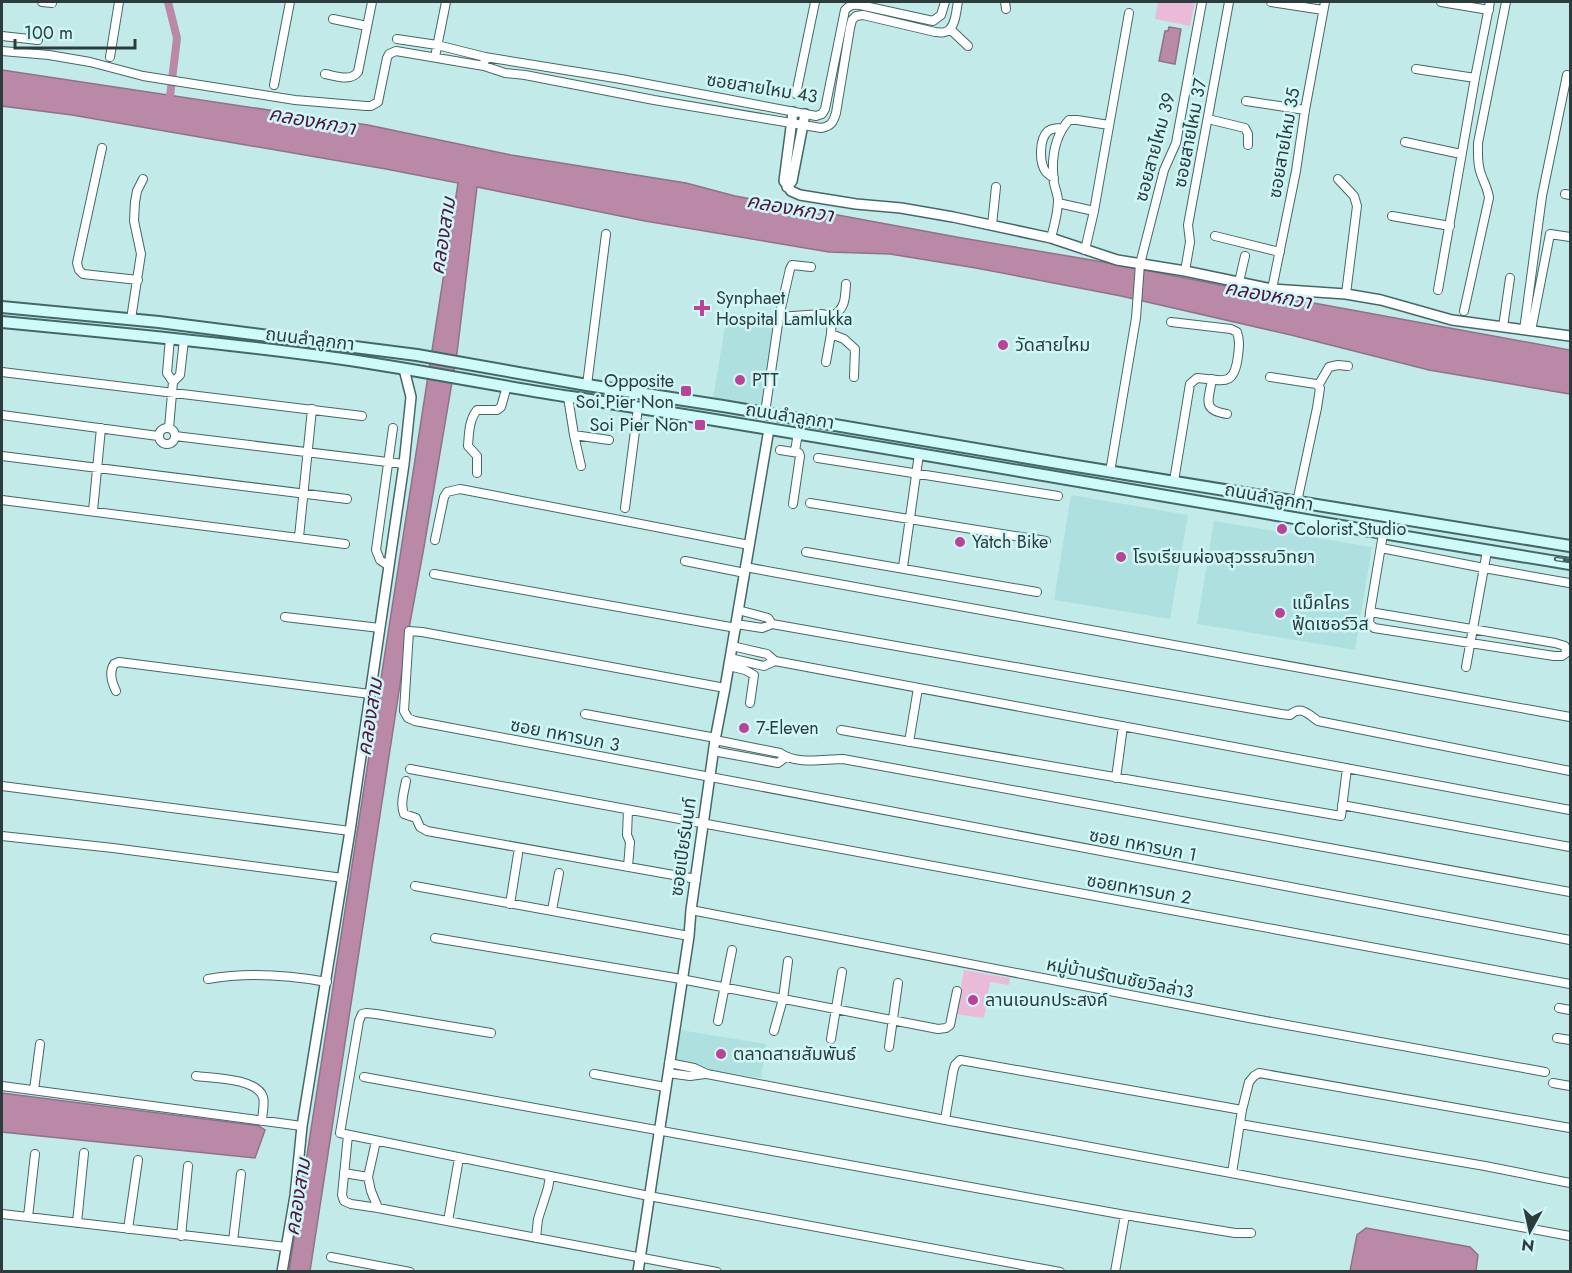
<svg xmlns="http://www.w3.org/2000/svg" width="1572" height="1273" viewBox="0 0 1572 1273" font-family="Jost,'Noto Sans Thai',sans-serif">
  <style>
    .built { fill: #aee0df }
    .green { fill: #ecbad9 }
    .water { fill: #ba89a7; stroke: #8f7287; stroke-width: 1.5 }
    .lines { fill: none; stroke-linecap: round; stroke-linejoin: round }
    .canal { stroke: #ba89a7; stroke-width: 8 }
    .minor-casing { stroke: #446868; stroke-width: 10 }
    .tertiary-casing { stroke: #446868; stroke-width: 12 }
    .secondary-casing { stroke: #446868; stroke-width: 14 }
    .minor { stroke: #fff; stroke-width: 8 }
    .tertiary { stroke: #fff; stroke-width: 9 }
    .secondary { stroke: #cefafa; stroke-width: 10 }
    .rail-casing { stroke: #4a5e5e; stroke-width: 4.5 }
    .rail { stroke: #cff7f7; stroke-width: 2; stroke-dasharray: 7; stroke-linecap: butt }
    .poi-dot { fill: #ba4297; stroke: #cff7f7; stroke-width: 2 }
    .labels { text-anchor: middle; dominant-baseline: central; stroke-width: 5; stroke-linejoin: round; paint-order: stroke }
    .street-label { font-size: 18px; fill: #2c3c3c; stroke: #cff7f7 }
    .poi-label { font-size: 18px; fill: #2c3c3c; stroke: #cff7f7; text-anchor: start }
    .water-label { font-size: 20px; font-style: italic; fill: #50153f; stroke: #cff7f7 }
  </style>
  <rect width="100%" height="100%" fill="#c2eae9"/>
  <path class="built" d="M726,321L774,329L762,408L713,399Z
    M1071,495L1188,515L1170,619L1054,600Z
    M1214,521L1372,547L1355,650L1197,624Z
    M680,1030L766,1044L761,1078L675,1064Z"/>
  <path class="green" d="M1158,2H1195L1190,26L1155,19Z
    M964,970L1010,978L1009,985L990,982L984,1018L956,1014Z"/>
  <path class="water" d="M1169,27L1181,29L1175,64L1159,61L1165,31H1168Z
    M2,70L368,125L511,155L686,183L735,196L962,238L1109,263L1281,297L1570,350V394L1429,370L1291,335L1121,296L976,268L890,254L829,252L645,221L477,187L457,353L424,547L407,639L310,1271H289L458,183L386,169L72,115L2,106Z
    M2,1093L259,1126L265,1130L255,1158L2,1132Z
    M1366,1228L1470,1247L1478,1255L1476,1271H1350L1357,1235Z"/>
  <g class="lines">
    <path class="canal" d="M168,2L177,38L169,105"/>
    <g class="minor-casing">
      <path id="minor" d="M42,2L52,3
        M1005,2L1006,9
        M1271,2L1323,10
        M1441,2L1489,10
        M333,19L367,26
        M950,29L968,46
        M2,36L38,40
        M397,39L437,45L485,57
        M2,51L49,55L90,62L143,76L295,100L366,106H371L378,102L387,58L389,54L396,51L484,66L505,73L525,75L654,100L821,128C831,126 833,123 836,113L850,28L852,20L856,16L863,15L935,32C938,32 942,33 945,32C956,29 956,10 958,2
        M110,57L119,2
        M435,57L446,2
        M484,66L485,57L621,79L816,116L822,114L825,109L845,10C850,5 853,4 860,5L933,21L941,15L945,2
        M1416,69L1475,78
        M325,74C336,76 350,82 358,72L372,2
        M274,85L290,2
        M796,94L815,2
        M1246,101L1305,110
        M1208,119L1245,128L1248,134V145
        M1405,142L1461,154
        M102,148L77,263L79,270L83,274L138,280
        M1054,178C1053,178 1047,173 1046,172C1039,163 1039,139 1048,131C1052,128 1057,128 1062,128
        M1338,179L1354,196L1357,206L1346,294
        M1565,194L1570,195
        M1058,203L1094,211
        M1392,216L1450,226
        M992,225L996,187
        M1215,236L1280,252
        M1051,238C1054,226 1058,213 1058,201C1058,194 1055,189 1054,183C1051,160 1053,138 1069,120H1077L1109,125
        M1085,250L1094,211L1129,13
        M1185,271L1190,242L1188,225L1229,2
        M1239,282L1245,256
        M1272,289L1296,171L1305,110L1325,2
        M1438,290L1475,78L1490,2
        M1464,311L1489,198C1488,189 1484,183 1481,174C1477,164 1478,154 1478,143L1506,2
        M832,316C846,309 845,297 846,284
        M779,317L821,314L832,316L831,334L844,339L855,349L854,377
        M131,319L141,254L134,221L135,202L137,191L143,179
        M1171,322L1231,329L1237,332C1240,341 1239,347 1238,356C1234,388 1223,380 1197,378L1190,384L1174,481
        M1503,327L1510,278
        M1524,330L1542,196L1567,75
        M1531,331L1550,234L1570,237
        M170,338L167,373L173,382
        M826,362L831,334
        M2,372L362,416
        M1270,377L1316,384L1320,388L1317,408L1297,502
        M1212,379C1209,400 1201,410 1227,414
        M587,385L606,234
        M1318,386L1329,367L1338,365L1348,366
        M568,397L574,435L581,466
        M765,413L779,317L790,269L792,265L811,267
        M2,415L158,436
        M159 436a8 8 0 1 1 16 0a8 8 0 1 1-16 0Z
        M169,428L173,382L180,375L184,340
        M574,435L609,440
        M175,436L404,464
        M780,450L799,453L800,456L793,504
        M795,451L798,433
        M2,456L347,499
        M818,458L1058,496
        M1110,472L1136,318L1140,264L1164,170L1176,143L1202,2
        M477,473V456L468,446C469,433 469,420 477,410H497L501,407L507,386
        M2,500L345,544
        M810,503L1046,541
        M625,508L638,408
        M93,511L101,428
        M299,537L312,409
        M435,540L444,497L447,492L460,489L749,545
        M1381,548L1484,568L1569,583
        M806,552L1037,592
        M685,561L745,573
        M389,566L380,560L376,550L393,428
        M745,567L1570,717
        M903,567L919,454
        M434,574L736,628
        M738,610L768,618L772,624
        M1370,612L1555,643L1565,646L1566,653L1562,656H1554L1374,628L1369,623L1370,612L1383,534
        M285,617L380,628
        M736,624L762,628L772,624L1281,714L1290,715C1301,705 1308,714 1318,721L1570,771
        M730,658L764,666L775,661L767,654L732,646
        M775,661L1570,810
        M729,666L745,670L754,675L750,703
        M1466,667L1487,551
        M725,688L422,632L409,631L404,711L408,718L415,721L1570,940
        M116,691C112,683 109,672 114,664L119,662L370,694
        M585,714L716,738
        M841,730L1341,816L1347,768
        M715,740L780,753C797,765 823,759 843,759L1570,892
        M909,742L918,688
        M713,751L778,763L786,757
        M410,769L1570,984
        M1116,778L1123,726
        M406,781C404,792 400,804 404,814L416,818L420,827L427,831L696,879
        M2,786L350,831
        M1342,805L1570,847
        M2,836L113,848L343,878
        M628,867L630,842L627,835L628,810
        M415,886L689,936
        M510,904L518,854
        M552,910L559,873
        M691,910L1249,1018L1545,1072
        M435,938L681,979L938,1029L946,1028L950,1025L957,991
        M208,979C247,972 288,975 327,982
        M1559,1008L1570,1010
        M718,1021L732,950
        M774,1031L783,999L788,961
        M491,1033L376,1014L366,1013L362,1014L359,1021L340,1133L649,1196L1060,1272
        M1557,1038L1570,1040
        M831,1039L842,972
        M889,1047L898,983
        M669,1063L694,1068L707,1074L945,1120L1570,1236
        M668,1073L690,1076L705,1074
        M594,1074L665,1087
        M196,1076C212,1078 257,1078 263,1097C265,1104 262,1115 262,1121
        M364,1077L1125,1215L1235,1233H1251
        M1553,1083L1570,1086
        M2,1086L302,1126
        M34,1090L40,1044
        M945,1120L953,1072L955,1065L960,1060L1242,1110
        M1240,1124L1485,1166L1570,1183
        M348,1135L342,1195L344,1201L351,1204L378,1208L717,1272
        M376,1141L368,1177L371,1191L378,1208
        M344,1173L368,1177
        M1232,1173L1242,1110L1249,1082L1254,1076L1259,1073L1570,1128
        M2,1214L286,1247
        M28,1217L35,1154
        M448,1221L459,1158
        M77,1223L84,1153
        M128,1229L138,1160
        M181,1236L188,1166
        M536,1238L538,1219L548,1188L550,1176
        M233,1241L241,1174
        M331,1257L410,1272
        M1115,1272L1125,1215"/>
    </g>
    <g class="tertiary-casing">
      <path id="tertiary" d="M793,112L784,181L791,191L800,195L856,204L901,208L953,217L1051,238L1117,260L1185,271L1272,289L1346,294L1381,300L1452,320L1570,336
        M787,187L792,181L805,114
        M282,1272L295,1196L302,1126L350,831L404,464L411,397L404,369
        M638,1272L689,936L691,910L715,740L725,688L769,429"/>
    </g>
    <g class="secondary-casing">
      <path id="secondary" d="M2,307L159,322L417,355L587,385L723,406L1064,464L1570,546
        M2,322C118,333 234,344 350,360C424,371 497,386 571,397C905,449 1237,510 1570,564"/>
    </g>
    <use href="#minor" class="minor"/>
    <use href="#tertiary" class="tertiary"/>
    <use href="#secondary" class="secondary"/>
    <g class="rail-casing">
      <path id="rail" d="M1556,559L1570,561"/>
    </g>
    <use href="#rail" class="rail"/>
  </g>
  <g class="poi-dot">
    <path d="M699 299h6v6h6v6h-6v6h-6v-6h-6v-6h6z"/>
    <circle cx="1003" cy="345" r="6"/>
    <circle cx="740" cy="380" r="6"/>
    <rect x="680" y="385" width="12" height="12" rx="3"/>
    <rect x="694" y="419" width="12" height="12" rx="3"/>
    <circle cx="1282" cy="529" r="6"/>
    <circle cx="960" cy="542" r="6"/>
    <circle cx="1121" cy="557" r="6"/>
    <circle cx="1280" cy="613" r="6"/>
    <circle cx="744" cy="728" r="6"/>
    <circle cx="973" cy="1000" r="6"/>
    <circle cx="721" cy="1054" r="6"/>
  </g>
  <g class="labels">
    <g class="street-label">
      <text transform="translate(762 88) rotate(9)">ซอยสายไหม 43</text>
      <text transform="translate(1190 133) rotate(-79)">ซอยสายไหม 37</text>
      <text transform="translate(1284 143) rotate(-80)">ซอยสายไหม 35</text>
      <text transform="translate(1155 147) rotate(-75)">ซอยสายไหม 39</text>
      <text transform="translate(310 339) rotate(7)">ถนนลำลูกกา</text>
      <text transform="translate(790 416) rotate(9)">ถนนลำลูกกา</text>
      <text transform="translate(1269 497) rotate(10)">ถนนลำลูกกา</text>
      <text transform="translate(565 735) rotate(11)">ซอย ทหารบก 3</text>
      <text transform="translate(1143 845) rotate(11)">ซอย ทหารบก 1</text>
      <text transform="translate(683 847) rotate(-82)">ซอยเปียร์นนท์</text>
      <text transform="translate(1139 889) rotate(10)">ซอยทหารบก 2</text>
      <text transform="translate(1120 978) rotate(11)">หมู่บ้านรัตนชัยวิลล่า3</text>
    </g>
    <g class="poi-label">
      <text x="716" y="298">Synphaet<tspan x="716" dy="21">Hospital Lamlukka</tspan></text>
      <text x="1015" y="345">วัดสายไหม</text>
      <text x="752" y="380">PTT</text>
      <text x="674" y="381" text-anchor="end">Opposite<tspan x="674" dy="21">Soi Pier Non</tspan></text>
      <text x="688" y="425" text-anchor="end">Soi Pier Non</text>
      <text x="1294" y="529">Colorist Studio</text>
      <text x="972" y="542">Yatch Bike</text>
      <text x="1133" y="557">โรงเรียนผ่องสุวรรณวิทยา</text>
      <text x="1292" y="603">แม็คโคร<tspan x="1292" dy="21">ฟู้ดเซอร์วิส</tspan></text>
      <text x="756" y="728">7-Eleven</text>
      <text x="985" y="1000">ลานเอนกประสงค์</text>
      <text x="733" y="1054">ตลาดสายสัมพันธ์</text>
    </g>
    <g class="water-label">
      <text transform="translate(312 121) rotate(10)">คลองหกวา</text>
      <text transform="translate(790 208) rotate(10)">คลองหกวา</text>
      <text transform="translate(443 236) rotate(-81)">คลองสาม</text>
      <text transform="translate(1268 295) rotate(10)">คลองหกวา</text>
      <text transform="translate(370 717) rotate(-81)">คลองสาม</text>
      <text transform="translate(298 1197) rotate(-81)">คลองสาม</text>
    </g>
  </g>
  <rect width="1572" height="1273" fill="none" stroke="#2c3c3c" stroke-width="6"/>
  <g transform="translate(1530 1231) rotate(188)" stroke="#cff7f7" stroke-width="4.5" paint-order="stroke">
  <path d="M0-4.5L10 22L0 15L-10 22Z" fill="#2c3c3c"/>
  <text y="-9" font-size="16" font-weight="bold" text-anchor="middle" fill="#2c3c3c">N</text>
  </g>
  <path d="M15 39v9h120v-9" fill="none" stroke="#2c3c3c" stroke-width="3"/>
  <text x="24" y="39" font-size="18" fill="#2c3c3c" stroke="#cff7f7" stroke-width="4.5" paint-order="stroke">100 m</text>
</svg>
